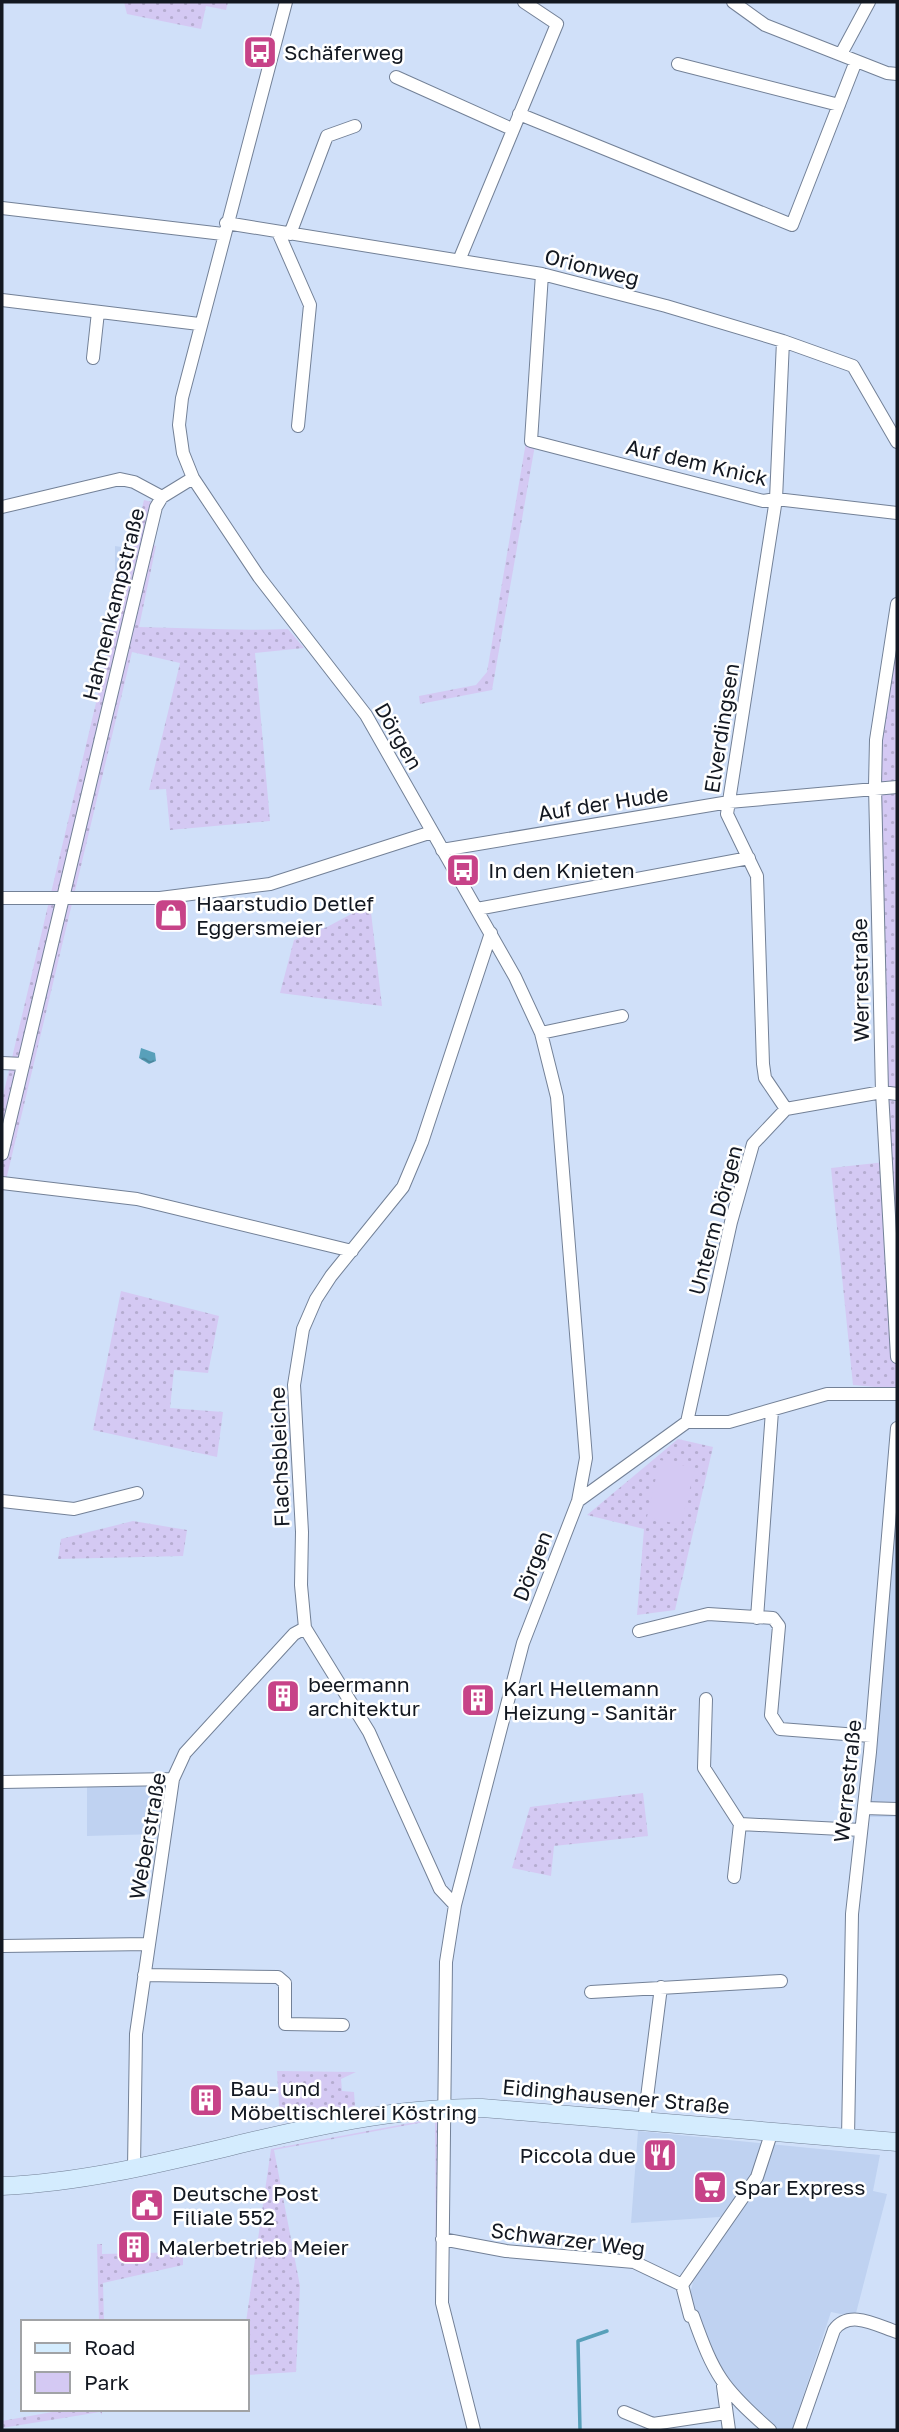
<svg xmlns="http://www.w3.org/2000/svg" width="899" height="2432" viewBox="0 0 899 2432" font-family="'Golos Text',sans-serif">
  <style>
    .built { fill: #bfd2f1 }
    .green { fill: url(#green-dots) }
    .pitch { fill: #d4c9f3 }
    .water { fill: url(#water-ripples) }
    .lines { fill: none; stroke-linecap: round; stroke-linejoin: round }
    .stream { stroke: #58a0ba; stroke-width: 3.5 }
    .street-casing { stroke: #738197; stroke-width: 14 }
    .secondary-casing { stroke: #738197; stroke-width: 19 }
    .street { stroke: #fff; stroke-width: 12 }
    .secondary { stroke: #d4ecfe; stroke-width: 18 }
    .labels { text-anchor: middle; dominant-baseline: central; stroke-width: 5; stroke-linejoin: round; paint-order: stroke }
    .poi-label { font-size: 21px; fill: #131821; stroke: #fff; text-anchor: start }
    .street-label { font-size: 21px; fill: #131821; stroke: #fff }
  </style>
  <defs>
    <pattern id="green-dots" width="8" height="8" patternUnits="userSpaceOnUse" patternTransform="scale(1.75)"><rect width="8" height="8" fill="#d4c9f3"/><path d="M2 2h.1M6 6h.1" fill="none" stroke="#b5acd0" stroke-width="1.8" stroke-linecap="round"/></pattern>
    <pattern id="water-ripples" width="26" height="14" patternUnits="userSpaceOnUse" patternTransform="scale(1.75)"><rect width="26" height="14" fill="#58a0ba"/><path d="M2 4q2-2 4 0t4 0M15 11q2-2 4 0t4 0" fill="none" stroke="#488197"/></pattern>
  </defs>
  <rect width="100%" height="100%" fill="#d0e0f9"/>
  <path class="built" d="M115,546L134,549L127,579H115Z
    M897,1498V1817H870Z
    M167,1773L157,1834L87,1836V1774Z
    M638,2131L880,2155L873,2191L887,2194L855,2317L831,2312L792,2430H776L717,2369L687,2304L694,2279L734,2216L631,2223Z"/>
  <path class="green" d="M124,2H228L226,10L206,6L201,29L127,14Z
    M526,442L535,445L492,690L420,704L419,696L476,685L487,672Z
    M144,500L160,504L150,544L156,546L139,627C189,628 238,631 288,629L304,648L255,653L270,821L170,830L166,789L149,790L180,663L132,652L2,1197V1100Z
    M897,617V1389L853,1385L831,1168L885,1162L877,740Z
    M370,904L382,1006L280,993L294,940L327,927Z
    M121,1291L219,1316L208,1373L174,1370L170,1408L223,1412L217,1457L93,1430Z
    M678,1439L713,1447L675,1610L637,1615L644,1529L587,1515Z
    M133,1521L187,1530L183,1556L58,1559L61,1539Z
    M643,1793L648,1836L554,1846L551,1876L512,1868L530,1807Z
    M277,2071L356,2072L341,2079L342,2091L354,2092L355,2106L280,2121Z
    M437,2118L440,2304L471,2430H467L436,2305L435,2120L274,2150L300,2286L296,2372L247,2375L246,2322L271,2149Z
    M97,2244H102V2254L183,2252V2265L103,2283L104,2322H99Z
    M69,2409H102V2415L100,2412L2,2428V2421Z"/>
  <path class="pitch" d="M660,1460L695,1468L681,1525L647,1517Z"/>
  <path class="water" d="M141,1048L155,1053L156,1061L149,1064L139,1058Z"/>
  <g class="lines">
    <path class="stream" d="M580,2430L578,2341L607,2331"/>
    <g class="street-casing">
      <path id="street" d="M286,2L182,398L179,425L183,453L193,478L259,577L366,715L515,977L541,1033L557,1097L586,1458L578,1501L523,1643L455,1905L446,1962L442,2303L474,2430
        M733,2L765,25L887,73L897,74
        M841,54L869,2
        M678,64L839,105
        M396,77L512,129
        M519,114L792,225L856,61
        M2,208L223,234
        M226,223L542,274L666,306L783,341L853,366L897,442
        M278,232L310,305L298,426
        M290,234L327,136L355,126
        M460,258L557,24L524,2
        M542,274L531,441L763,501L776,499L897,513
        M2,300L199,324
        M783,341L776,499L727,814L757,876L763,1064L765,1078L786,1109
        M93,358L98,312
        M2,507L120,479L134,482L162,497
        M897,604L876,740L875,786L882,1092L897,1357
        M442,850L729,802L897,787
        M2,898H160L270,884L432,832
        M477,909L749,858
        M541,1033L622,1016
        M2,1063L23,1064
        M2,1154L156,507L162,497L193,478
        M2,1183L137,1199L352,1251
        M687,1422L731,1222L753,1144L786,1109L882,1092L897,1094
        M2,1501L74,1509L137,1493
        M578,1501L687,1422H729L827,1394H897
        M757,1618L772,1411
        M639,1631L708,1614L773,1618L779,1626L771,1715L780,1729L871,1736
        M706,1699L704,1768L740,1824L861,1830
        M2,1782L173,1779
        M864,1808L897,1809
        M734,1877L740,1824
        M455,1905L440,1889L369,1732L305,1628L301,1585L302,1532L294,1385L303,1329L316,1299L331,1276L403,1187L422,1142L491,933
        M2,1946L149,1944
        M144,1975L278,1977L285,1983V2024L343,2025
        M591,1992L781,1981
        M644,2121L661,1987
        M848,2138L852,1914L870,1752L897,1428
        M134,2168L136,2034L173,1779L185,1753L294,1634L305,1628
        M442,2239L506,2251L634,2262L682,2285L690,2316H693C714,2375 722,2388 770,2430
        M682,2285L757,2177L772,2131
        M723,2386L729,2430
        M624,2412L653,2424L726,2413
        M799,2430L834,2330C849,2309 876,2325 897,2332"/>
    </g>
    <g class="secondary-casing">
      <path id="secondary" d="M2,2186C165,2179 319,2106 482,2108L897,2142"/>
    </g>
    <use href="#street" class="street"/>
    <use href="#secondary" class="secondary"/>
  </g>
  <defs>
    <g id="bus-square" transform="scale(1.75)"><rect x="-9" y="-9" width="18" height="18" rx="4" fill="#c74388" stroke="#fff"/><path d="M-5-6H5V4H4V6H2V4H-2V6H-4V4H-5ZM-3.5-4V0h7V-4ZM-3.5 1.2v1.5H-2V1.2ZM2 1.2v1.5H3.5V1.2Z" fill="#fff"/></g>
    <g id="shop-square" transform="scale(1.75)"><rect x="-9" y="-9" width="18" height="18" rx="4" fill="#c74388" stroke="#fff"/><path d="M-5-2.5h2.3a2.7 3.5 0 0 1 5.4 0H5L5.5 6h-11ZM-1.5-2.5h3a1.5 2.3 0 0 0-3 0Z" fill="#fff"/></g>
    <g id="building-square" transform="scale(1.75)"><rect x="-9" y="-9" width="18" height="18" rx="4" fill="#c74388" stroke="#fff"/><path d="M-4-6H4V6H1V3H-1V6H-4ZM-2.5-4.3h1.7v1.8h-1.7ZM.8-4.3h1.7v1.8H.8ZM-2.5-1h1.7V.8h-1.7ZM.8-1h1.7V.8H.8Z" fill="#fff"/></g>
    <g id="restaurant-square" transform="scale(1.75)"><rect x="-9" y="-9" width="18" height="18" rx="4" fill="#c74388" stroke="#fff"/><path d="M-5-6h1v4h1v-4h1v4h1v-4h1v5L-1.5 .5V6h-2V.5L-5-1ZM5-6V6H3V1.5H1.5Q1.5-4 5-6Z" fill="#fff"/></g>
    <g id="supermarket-square" transform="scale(1.75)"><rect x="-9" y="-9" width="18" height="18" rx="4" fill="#c74388" stroke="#fff"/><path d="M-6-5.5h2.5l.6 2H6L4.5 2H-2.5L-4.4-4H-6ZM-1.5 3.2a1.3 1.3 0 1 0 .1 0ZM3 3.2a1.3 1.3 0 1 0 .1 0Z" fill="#fff"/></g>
    <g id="civic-square" transform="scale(1.75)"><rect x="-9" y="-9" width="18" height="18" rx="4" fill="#c74388" stroke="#fff"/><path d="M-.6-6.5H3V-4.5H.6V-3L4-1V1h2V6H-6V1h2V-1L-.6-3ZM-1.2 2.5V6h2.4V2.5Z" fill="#fff"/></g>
  </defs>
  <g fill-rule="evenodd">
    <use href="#bus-square" x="260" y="52"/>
    <use href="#bus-square" x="463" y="870"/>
    <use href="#shop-square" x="171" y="915"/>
    <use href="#building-square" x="283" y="1696"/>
    <use href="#building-square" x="478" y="1700"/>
    <use href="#building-square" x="206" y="2100"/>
    <use href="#restaurant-square" x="660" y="2155"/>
    <use href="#supermarket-square" x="710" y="2187"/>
    <use href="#civic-square" x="147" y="2205"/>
    <use href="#building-square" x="134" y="2247"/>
  </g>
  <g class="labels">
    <g class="poi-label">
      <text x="284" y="52">Schäferweg</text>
      <text x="488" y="870">In den Knieten</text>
      <text x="196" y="903">Haarstudio Detlef<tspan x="196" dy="24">Eggersmeier</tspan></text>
      <text x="308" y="1684">beermann<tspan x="308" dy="24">architektur</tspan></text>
      <text x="503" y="1688">Karl Hellemann<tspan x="503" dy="24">Heizung - Sanitär</tspan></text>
      <text x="230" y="2088">Bau- und<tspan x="230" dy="24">Möbeltischlerei Köstring</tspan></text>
      <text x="636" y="2155" text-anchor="end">Piccola due</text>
      <text x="734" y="2187">Spar Express</text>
      <text x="172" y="2193">Deutsche Post<tspan x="172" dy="24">Filiale 552</tspan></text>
      <text x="158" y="2247">Malerbetrieb Meier</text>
    </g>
    <g class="street-label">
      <text transform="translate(592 267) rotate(14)">Orionweg</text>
      <text transform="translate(697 462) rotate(13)">Auf dem Knick</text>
      <text transform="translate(113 604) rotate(-76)">Hahnenkampstraße</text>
      <text transform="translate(721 728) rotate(-81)">Elverdingsen</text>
      <text transform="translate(399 736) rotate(60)">Dörgen</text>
      <text transform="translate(603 803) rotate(-9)">Auf der Hude</text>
      <text transform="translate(860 980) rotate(-91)">Werrestraße</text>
      <text transform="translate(715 1220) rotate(-75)">Unterm Dörgen</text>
      <text transform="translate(279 1457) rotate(-92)">Flachsbleiche</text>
      <text transform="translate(532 1566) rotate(-69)">Dörgen</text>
      <text transform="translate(847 1781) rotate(-84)">Werrestraße</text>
      <text transform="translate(147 1836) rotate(-80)">Weberstraße</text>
      <text transform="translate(616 2096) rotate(5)">Eidinghausener Straße</text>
      <text transform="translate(568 2239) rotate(7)">Schwarzer Weg</text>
    </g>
  </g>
  <rect width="899" height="2432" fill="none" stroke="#131821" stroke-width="7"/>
  <rect x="21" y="2320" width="228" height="91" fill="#ffffff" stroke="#a1a3a6" stroke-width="2"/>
  <rect x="35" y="2343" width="35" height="10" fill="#d4ecfe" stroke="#a1a3a6" stroke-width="2"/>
  <text x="84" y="2355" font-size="21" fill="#131821">Road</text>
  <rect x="35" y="2372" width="35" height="21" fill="#d4c9f3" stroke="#a1a3a6" stroke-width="2"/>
  <text x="84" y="2390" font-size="21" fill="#131821">Park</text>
</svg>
